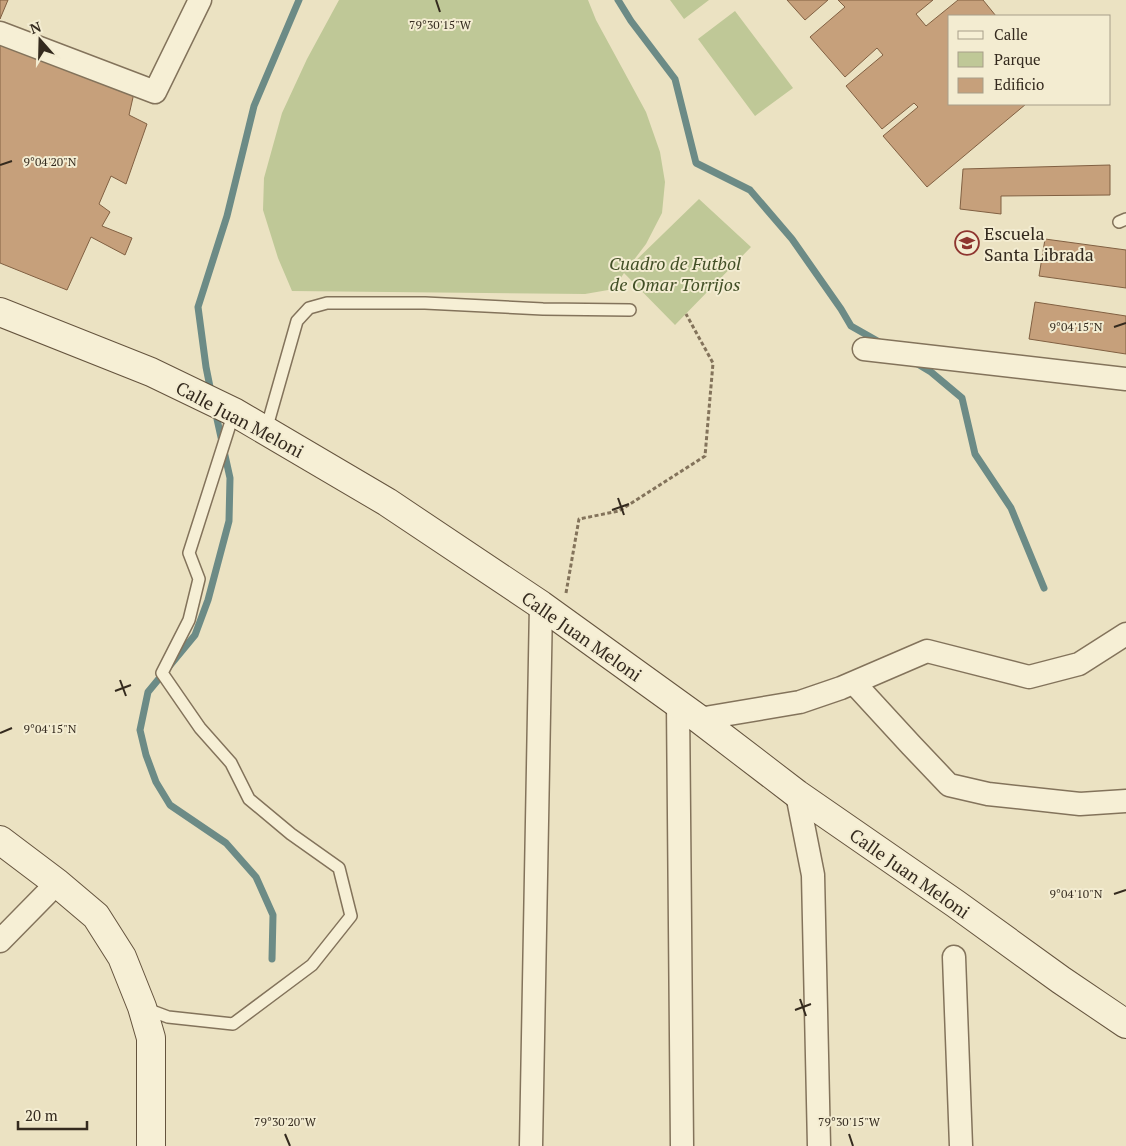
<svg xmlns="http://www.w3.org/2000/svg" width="1126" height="1146" viewBox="0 0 1126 1146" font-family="'PT Serif',serif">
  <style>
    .green { fill: #bfc897 }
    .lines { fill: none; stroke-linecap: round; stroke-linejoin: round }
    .stream { stroke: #6c8b86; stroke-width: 7 }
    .building { fill: #c6a07b; stroke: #816042 }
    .lane-casing { stroke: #83735b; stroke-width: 14 }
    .street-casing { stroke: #83735b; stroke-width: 25 }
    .secondary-casing { stroke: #65543e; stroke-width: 30 }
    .path { stroke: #83735b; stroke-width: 3; stroke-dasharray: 4 2.5; stroke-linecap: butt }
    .lane { stroke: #f6efd5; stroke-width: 11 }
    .street { stroke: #f6efd5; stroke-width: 22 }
    .secondary { stroke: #f6efd5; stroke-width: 28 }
    .ticks { fill: none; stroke: #342a1e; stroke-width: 2 }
    .labels { text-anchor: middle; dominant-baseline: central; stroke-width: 4; stroke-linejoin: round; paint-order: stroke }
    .poi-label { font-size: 18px; fill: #342a1e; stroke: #f3ecd1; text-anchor: start }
    .park-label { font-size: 18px; font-style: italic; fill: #424f26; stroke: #f3ecd1 }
    .street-label { font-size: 18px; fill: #342a1e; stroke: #f3ecd1 }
    .ticks-label { font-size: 12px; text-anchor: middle; fill: #342a1e; stroke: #f3ecd1; stroke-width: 4; stroke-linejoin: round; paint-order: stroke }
  </style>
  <rect width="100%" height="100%" fill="#ebe2c2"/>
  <path class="green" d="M339,0H588L596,20L646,112L660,152L665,182L662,213L646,244L627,269L699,199L751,247L675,325L624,273L614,289L585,294L292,291L278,258L263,210L264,178L282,113L307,59Z
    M670,0H709L684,19Z
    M735,11L793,88L755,116L698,39Z"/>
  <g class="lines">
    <path class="stream" d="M618,0L631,21L675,79L696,163L750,190L792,239L841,309L851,326L881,343
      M916,363L931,372L962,398L975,454L1011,508L1044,588
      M211,392L206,367L198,307L227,216L254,106L299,0
      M215,410L230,478L229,521L208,600L195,635L148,692L140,730L146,755L156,782L170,805L226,843L256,877L273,915L272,959"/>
  </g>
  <path class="building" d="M0,0H8L0,19Z
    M787,0H828L805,20Z
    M838,0H933L916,14L926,26L958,0H983L996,16H950V104H1026L927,187L883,136L918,107L914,103L882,129L846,86L883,55L877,48L845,77L810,37L845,7Z
    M0,45L134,93L129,115L147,124L126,184L111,176L99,204L110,212L102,226L132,238L125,255L91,237L67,290L0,263Z
    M1110,165V195L1001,196V214L960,209L963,169Z
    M1045,239L1126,250V288L1039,276Z
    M1035,302L1126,316V354L1029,339Z"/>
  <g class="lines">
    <g class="lane-casing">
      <path id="lane" d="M1119,222L1126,219
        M266,430L297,321L309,308L327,303H425L543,309L630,310
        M144,1008L168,1017L233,1024L312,965L351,916L339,868L291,834L249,799L231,763L200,728L162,673L189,620L199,579L189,553L234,412"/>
    </g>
    <g class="street-casing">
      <path id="street" d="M0,33L155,92L200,0
        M864,349L1126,379
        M854,683L911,745L949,785L988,794L1080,804L1126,801
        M678,704L682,1146
        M699,719L800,702L841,688L927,651L1029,677L1079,664L1126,634
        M797,794L813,875L819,1146
        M0,941L57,883
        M954,957L961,1146
        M531,1146L541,605"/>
    </g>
    <g class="secondary-casing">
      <path id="secondary" d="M0,312L151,372L234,412L387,502L541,605L699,719L797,794L956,904L1061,980L1126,1024
        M0,840L57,883L96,916L122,957L142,1007L151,1038V1146"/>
    </g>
    <path class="path" d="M566,593L579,519L619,511L705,456L713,363L686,314"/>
    <use href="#lane" class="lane"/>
    <use href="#street" class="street"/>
    <use href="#secondary" class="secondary"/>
  </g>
  <path class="ticks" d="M436,0L440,12M0,165L12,161M1114,327L1126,323M618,498L624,515M612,510L629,504M120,680L126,696M115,691L131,685M0,733L12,728M1114,894L1126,890M800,999L806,1016M795,1010L811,1004M285,1134L290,1146M849,1134L853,1146"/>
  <defs>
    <g id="school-ring" transform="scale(1.25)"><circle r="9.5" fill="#f3ecd1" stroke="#8e352f" stroke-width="1.5"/><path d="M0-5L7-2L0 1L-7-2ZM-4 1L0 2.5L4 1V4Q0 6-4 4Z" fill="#8e352f"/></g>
  </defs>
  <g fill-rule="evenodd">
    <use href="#school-ring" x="967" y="243"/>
  </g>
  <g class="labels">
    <g class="poi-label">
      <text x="984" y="233">Escuela<tspan x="984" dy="21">Santa Librada</tspan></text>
    </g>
    <g class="park-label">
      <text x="675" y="263">Cuadro de Futbol<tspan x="675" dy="21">de Omar Torrijos</tspan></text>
    </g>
    <g class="street-label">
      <text transform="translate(240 419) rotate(28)">Calle Juan Meloni</text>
      <text transform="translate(582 636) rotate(35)">Calle Juan Meloni</text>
      <text transform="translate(910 873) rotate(35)">Calle Juan Meloni</text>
    </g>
  </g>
  <g class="ticks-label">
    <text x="440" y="29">79°30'15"W</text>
    <text x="50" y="166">9°04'20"N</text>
    <text x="1076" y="331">9°04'15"N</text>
    <text x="50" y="733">9°04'15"N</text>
    <text x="1076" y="898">9°04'10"N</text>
    <text x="285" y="1126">79°30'20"W</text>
    <text x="849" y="1126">79°30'15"W</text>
  </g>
  <rect x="948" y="15" width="162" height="90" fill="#f3ecd1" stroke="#a79e89"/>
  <rect x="958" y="31" width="25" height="8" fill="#f6efd5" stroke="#a79e89"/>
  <text x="994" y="40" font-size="15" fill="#342a1e">Calle</text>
  <rect x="958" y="52" width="25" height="15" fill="#bfc897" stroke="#a79e89"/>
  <text x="994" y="65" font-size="15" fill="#342a1e">Parque</text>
  <rect x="958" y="78" width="25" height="15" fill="#c6a07b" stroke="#a79e89"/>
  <text x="994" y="90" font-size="15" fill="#342a1e">Edificio</text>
  <g transform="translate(40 40) rotate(340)" stroke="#f3ecd1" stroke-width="4" paint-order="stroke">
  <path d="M0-4L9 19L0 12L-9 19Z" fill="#342a1e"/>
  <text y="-8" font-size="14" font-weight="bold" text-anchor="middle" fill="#342a1e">N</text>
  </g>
  <path d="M18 1121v8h69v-8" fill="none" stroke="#342a1e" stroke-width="2.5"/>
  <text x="25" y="1121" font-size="15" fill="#342a1e" stroke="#f3ecd1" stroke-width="4" paint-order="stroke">20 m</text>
</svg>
